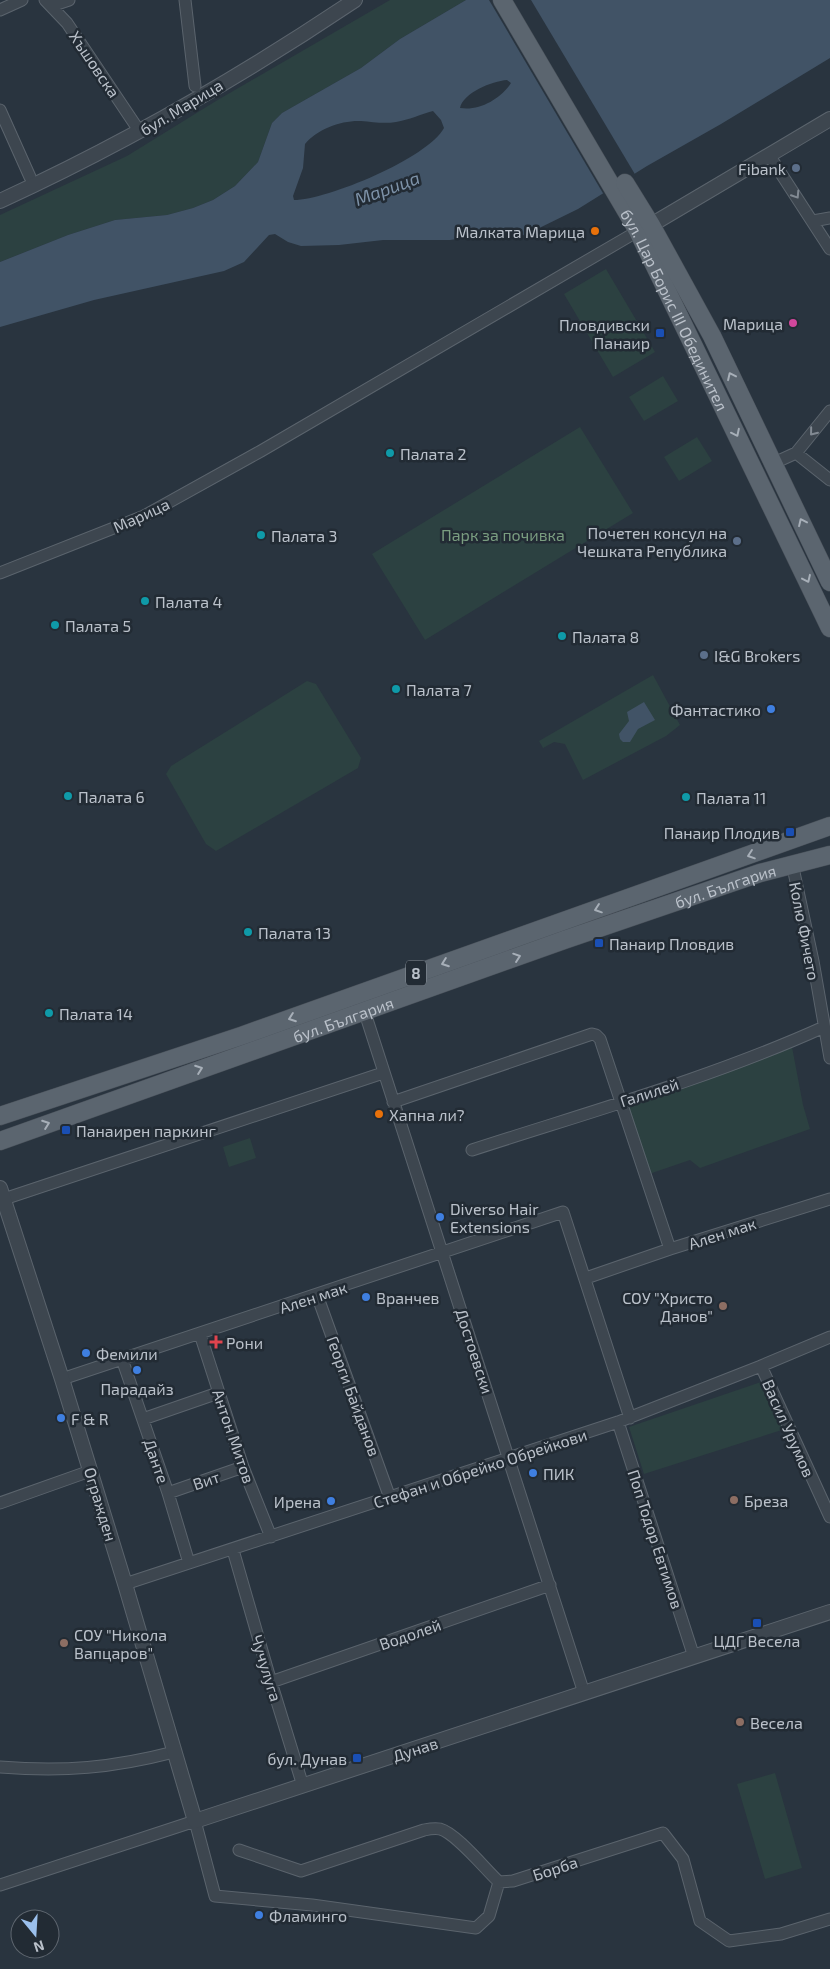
<svg xmlns="http://www.w3.org/2000/svg" width="830" height="1969" viewBox="0 0 830 1969" font-family="'Exo 2',sans-serif">
  <style>
    .green { fill: #2c4141 }
    .water { fill: #415366; fill-rule: evenodd }
    .pier { fill: #29343f }
    .lines { fill: none; stroke-linecap: round; stroke-linejoin: round }
    .minor-casing { stroke: #5b646d; stroke-width: 13 }
    .tertiary-casing { stroke: #5b646d; stroke-width: 16 }
    .primary-casing { stroke: #474f58; stroke-width: 19 }
    .minor { stroke: #3d464f; stroke-width: 11 }
    .tertiary { stroke: #3d464f; stroke-width: 14 }
    .primary { stroke: #5b656f; stroke-width: 18 }
    .oneway { stroke: #828a93 }
    .oneway2 { stroke: #a7afb8 }
    .service-dot { fill: #5c6f8a; stroke: #222b34; stroke-width: 2 }
    .food-dot { fill: #e8710a; stroke: #222b34; stroke-width: 2 }
    .hotel-dot { fill: #d1479c; stroke: #222b34; stroke-width: 2 }
    .transit-dot { fill: #1a4fb4; stroke: #222b34; stroke-width: 2 }
    .culture-dot { fill: #0f9aa8; stroke: #222b34; stroke-width: 2 }
    .shop-dot { fill: #3f7fe0; stroke: #222b34; stroke-width: 2 }
    .education-dot { fill: #8d6e63; stroke: #222b34; stroke-width: 2 }
    .health-dot { fill: #e0444e; stroke: #222b34; stroke-width: 2 }
    .labels { text-anchor: middle; dominant-baseline: central; stroke-width: 5; stroke-linejoin: round; paint-order: stroke }
    .shield { fill: #222b34; stroke: #8c949d; stroke-width: 1 }
    .shield-label { font-size: 15px; font-weight: bold; fill: #bac1ca }
    .street-label { font-size: 16px; fill: #bac1ca; stroke: #222b34 }
    .poi-label { font-size: 16px; fill: #bac1ca; stroke: #222b34; text-anchor: start }
    .park-label { font-size: 16px; fill: #7a9d80; stroke: #222b34 }
    .water-label { font-size: 18px; font-style: italic; fill: #7e93a9; stroke: #222b34 }
  </style>
  <rect width="100%" height="100%" fill="#29343f"/>
  <path class="green" d="M390,0H466L400,39L361,68L282,113L272,123L258,162L235,186L213,200L193,208L167,215L115,220L68,235L0,262V215L127,156L216,101Z
    M606,269L655,352L613,377L564,294Z
    M663,376L678,401L644,421L629,397Z
    M580,427L633,513L425,640L372,554Z
    M697,437L712,461L679,481L664,457Z
    M653,675L680,725L666,736L583,780L565,744L554,742L543,748L539,741Z
    M307,681L316,684L361,758L358,768L216,851L206,844L166,774L171,766Z
    M792,1047L803,1105L810,1129L700,1168L690,1160L649,1174L626,1105Z
    M250,1138L256,1158L229,1167L223,1147Z
    M761,1382L785,1429L644,1474L629,1427Z
    M775,1773L802,1868L765,1879L737,1784Z"/>
  <path class="water" d="M466,0H830V58L721,124L647,166L578,209L525,235L494,239L470,237L450,240H383L339,245L301,246L288,242L275,234L269,235L244,262L224,271L94,300L0,327V262L68,235L115,220L167,215L193,208L213,200L235,186L258,162L272,123L282,113L361,68L400,39ZM507,80L511,83L509,86C498,100 479,111 460,108C463,93 492,81 507,80ZM433,111L441,120L444,128C428,158 327,200 294,200L293,196L303,168L305,144C317,129 342,120 361,121C373,122 384,124 396,122C409,120 421,114 433,111Z
    M644,702L655,720L638,729L630,742H623L620,739L619,734L629,721L627,712Z"/>
  <path class="pier" d="M489,0H531L636,176L604,195Z"/>
  <g class="lines">
    <g class="minor-casing">
      <path id="minor" d="M45,0L67,23L140,132
        M185,0L195,86
        M51,6L69,0
        M0,10L22,0
        M0,110L30,177
        M769,155L830,249
        M813,221L830,218
        M796,453L830,480
        M774,463L796,453L830,411
        M0,573L144,516L261,451L638,231
        M792,863L813,961L830,1058
        M364,1010L584,1693
        M393,1102L592,1034L596,1035L600,1039L670,1249
        M472,1150C589,1112 711,1078 824,1027
        M4,1199L383,1073
        M586,1278L670,1249L830,1199
        M317,1295L390,1498
        M200,1334L243,1467L271,1537
        M122,1359L168,1493L189,1563
        M761,1366L830,1517
        M62,1379L563,1212L630,1418
        M143,1419L218,1393
        M618,1422L694,1657
        M168,1493L243,1467
        M0,1503L90,1471
        M233,1550L271,1682L303,1786
        M125,1584L618,1422L761,1366L830,1337
        M271,1682L550,1585
        M0,1767C64,1772 112,1768 174,1752
        M239,1850L301,1871L424,1830C429,1829 435,1828 440,1829C456,1833 486,1870 499,1882L513,1881L663,1833L683,1859L700,1921L729,1941L781,1934L830,1919
        M0,1885L195,1821L215,1896L312,1905L476,1928L489,1916L499,1882"/>
    </g>
    <g class="tertiary-casing">
      <path id="tertiary" d="M0,201C124,144 242,76 355,0
        M651,225L830,119
        M0,1188L62,1379L125,1584L195,1821L830,1612"/>
    </g>
    <g class="primary-casing">
      <g id="primary">
        <path id="s1" d="M502,0L638,231L830,628"/>
        <path d="M625,183L651,225L712,336L830,582"/>
        <path d="M0,1116L241,1036L830,826"/>
        <path id="s2" d="M0,1141L564,940L760,873L830,855"/>
      </g>
    </g>
    <use href="#minor" class="minor"/>
    <use href="#tertiary" class="tertiary"/>
    <use href="#primary" class="primary"/>
  </g>
  <defs><path id="oneway-chevron" d="M-2-3.5L2.5 0L-2 3.5" fill="none" stroke-width="1.6" stroke-linecap="round" stroke-linejoin="round" transform="scale(1.25)"/></defs>
  <g class="oneway">
    <use href="#oneway-chevron" transform="translate(796 195) rotate(57)"/>
    <use href="#oneway-chevron" transform="translate(813 432) rotate(129)"/>
  </g>
  <g class="oneway2">
    <use href="#oneway-chevron" transform="translate(731 376) rotate(-115)"/>
    <use href="#oneway-chevron" transform="translate(736 433) rotate(64)"/>
    <use href="#oneway-chevron" transform="translate(802 522) rotate(-115)"/>
    <use href="#oneway-chevron" transform="translate(807 579) rotate(65)"/>
    <use href="#oneway-chevron" transform="translate(751 855) rotate(161)"/>
    <use href="#oneway-chevron" transform="translate(598 909) rotate(161)"/>
    <use href="#oneway-chevron" transform="translate(517 957) rotate(-19)"/>
    <use href="#oneway-chevron" transform="translate(445 963) rotate(160)"/>
    <use href="#oneway-chevron" transform="translate(292 1018) rotate(160)"/>
    <use href="#oneway-chevron" transform="translate(199 1069) rotate(-20)"/>
    <use href="#oneway-chevron" transform="translate(46 1124) rotate(-20)"/>
  </g>
  <g class="service-dot">
    <circle cx="796" cy="168" r="5"/>
    <circle cx="737" cy="541" r="5"/>
    <circle cx="704" cy="655" r="5"/>
  </g>
  <g class="food-dot">
    <circle cx="595" cy="231" r="5"/>
    <circle cx="379" cy="1114" r="5"/>
  </g>
  <circle class="hotel-dot" cx="793" cy="323" r="5"/>
  <g class="transit-dot">
    <rect x="655" y="328" width="10" height="10" rx="2.5"/>
    <rect x="785" y="827" width="10" height="10" rx="2.5"/>
    <rect x="594" y="938" width="10" height="10" rx="2.5"/>
    <rect x="61" y="1125" width="10" height="10" rx="2.5"/>
    <rect x="752" y="1618" width="10" height="10" rx="2.5"/>
    <rect x="352" y="1753" width="10" height="10" rx="2.5"/>
  </g>
  <g class="culture-dot">
    <circle cx="390" cy="453" r="5"/>
    <circle cx="261" cy="535" r="5"/>
    <circle cx="145" cy="601" r="5"/>
    <circle cx="55" cy="625" r="5"/>
    <circle cx="562" cy="636" r="5"/>
    <circle cx="396" cy="689" r="5"/>
    <circle cx="68" cy="796" r="5"/>
    <circle cx="686" cy="797" r="5"/>
    <circle cx="248" cy="932" r="5"/>
    <circle cx="49" cy="1013" r="5"/>
  </g>
  <g class="shop-dot">
    <circle cx="771" cy="709" r="5"/>
    <circle cx="440" cy="1217" r="5"/>
    <circle cx="366" cy="1297" r="5"/>
    <circle cx="86" cy="1353" r="5"/>
    <circle cx="137" cy="1370" r="5"/>
    <circle cx="61" cy="1418" r="5"/>
    <circle cx="533" cy="1473" r="5"/>
    <circle cx="331" cy="1501" r="5"/>
    <circle cx="259" cy="1915" r="5"/>
  </g>
  <g class="education-dot">
    <circle cx="723" cy="1306" r="5"/>
    <circle cx="734" cy="1500" r="5"/>
    <circle cx="64" cy="1643" r="5"/>
    <circle cx="740" cy="1722" r="5"/>
  </g>
  <path class="health-dot" d="M213.5 1334.5h5v5h5v5h-5v5h-5v-5h-5v-5h5z"/>
  <g class="labels">
    <rect class="shield" x="406" y="960.5" width="20" height="25" rx="4"/>
    <g class="shield-label">
      <text x="416" y="973">8</text>
    </g>
    <g class="street-label">
      <text transform="translate(95 64) rotate(56)">Хъшовска</text>
      <text transform="translate(181 107) rotate(-31)">бул. Марица</text>
      <text stroke="none"><textPath href="#s1" startOffset="355">бул. Цар Борис III Обединител</textPath></text>
      <text transform="translate(141 515) rotate(-25)">Марица</text>
      <text stroke="none"><textPath href="#s2" startOffset="769">бул. България</textPath></text>
      <text transform="translate(805 931) rotate(79)">Колю Фичето</text>
      <text stroke="none"><textPath href="#s2" startOffset="364">бул. България</textPath></text>
      <text transform="translate(649 1092) rotate(-18)">Галилей</text>
      <text transform="translate(722 1233) rotate(-18)">Ален мак</text>
      <text transform="translate(313 1297) rotate(-18)">Ален мак</text>
      <text transform="translate(475 1351) rotate(72)">Достоевски</text>
      <text transform="translate(354 1396) rotate(70)">Георги Байданов</text>
      <text transform="translate(789 1428) rotate(66)">Васил Урумов</text>
      <text transform="translate(234 1436) rotate(71)">Антон Митов</text>
      <text transform="translate(157 1461) rotate(71)">Данте</text>
      <text transform="translate(480 1468) rotate(-18)">Стефан и Обрейко Обрейкови</text>
      <text transform="translate(206 1480) rotate(-19)">Вит</text>
      <text transform="translate(101 1504) rotate(73)">Огражден</text>
      <text transform="translate(656 1539) rotate(72)">Поп Тодор Евтимов</text>
      <text transform="translate(410 1634) rotate(-19)">Водолей</text>
      <text transform="translate(267 1668) rotate(73)">Чучулуга</text>
      <text transform="translate(415 1749) rotate(-18)">Дунав</text>
      <text transform="translate(555 1868) rotate(-18)">Борба</text>
    </g>
    <g class="poi-label">
      <text x="786" y="168" text-anchor="end">Fibank</text>
      <text x="585" y="231" text-anchor="end">Малката Марица</text>
      <text x="783" y="323" text-anchor="end">Марица</text>
      <text x="650" y="324" text-anchor="end">Пловдивски<tspan x="650" dy="18">Панаир</tspan></text>
      <text x="400" y="453">Палата 2</text>
      <text x="727" y="532" text-anchor="end">Почетен консул на<tspan x="727" dy="18">Чешката Република</tspan></text>
      <text x="271" y="535">Палата 3</text>
      <text x="155" y="601">Палата 4</text>
      <text x="65" y="625">Палата 5</text>
      <text x="572" y="636">Палата 8</text>
      <text x="714" y="655">I&amp;G Brokers</text>
      <text x="406" y="689">Палата 7</text>
      <text x="761" y="709" text-anchor="end">Фантастико</text>
      <text x="78" y="796">Палата 6</text>
      <text x="696" y="797">Палата 11</text>
      <text x="780" y="832" text-anchor="end">Панаир Плодив</text>
      <text x="258" y="932">Палата 13</text>
      <text x="609" y="943">Панаир Пловдив</text>
      <text x="59" y="1013">Палата 14</text>
      <text x="389" y="1114">Хапна ли?</text>
      <text x="76" y="1130">Панаирен паркинг</text>
      <text x="450" y="1208">Diverso Hair<tspan x="450" dy="18">Extensions</tspan></text>
      <text x="376" y="1297">Вранчев</text>
      <text x="713" y="1297" text-anchor="end">СОУ "Христо<tspan x="713" dy="18">Данов"</tspan></text>
      <text x="226" y="1342">Рони</text>
      <text x="96" y="1353">Фемили</text>
      <text x="137" y="1388" text-anchor="middle">Парадайз</text>
      <text x="71" y="1418">F &amp; R</text>
      <text x="543" y="1473">ПИК</text>
      <text x="744" y="1500">Бреза</text>
      <text x="321" y="1501" text-anchor="end">Ирена</text>
      <text x="74" y="1634">СОУ "Никола<tspan x="74" dy="18">Вапцаров"</tspan></text>
      <text x="757" y="1640" text-anchor="middle">ЦДГ Весела</text>
      <text x="750" y="1722">Весела</text>
      <text x="347" y="1758" text-anchor="end">бул. Дунав</text>
      <text x="269" y="1915">Фламинго</text>
    </g>
    <g class="park-label">
      <text x="503" y="534">Парк за почивка</text>
    </g>
    <g class="water-label">
      <text transform="translate(387 188) rotate(-20)">Марица</text>
    </g>
  </g>
  <g transform="translate(35 1934) rotate(162)"><circle r="24" fill="#222b34" stroke="#5f6770"/>
  <path d="M0-4L9 19L0 12L-9 19Z" fill="#9bc0ed"/>
  <text y="-8" font-size="14" font-weight="bold" text-anchor="middle" fill="#bac1ca">N</text>
  </g>
</svg>
